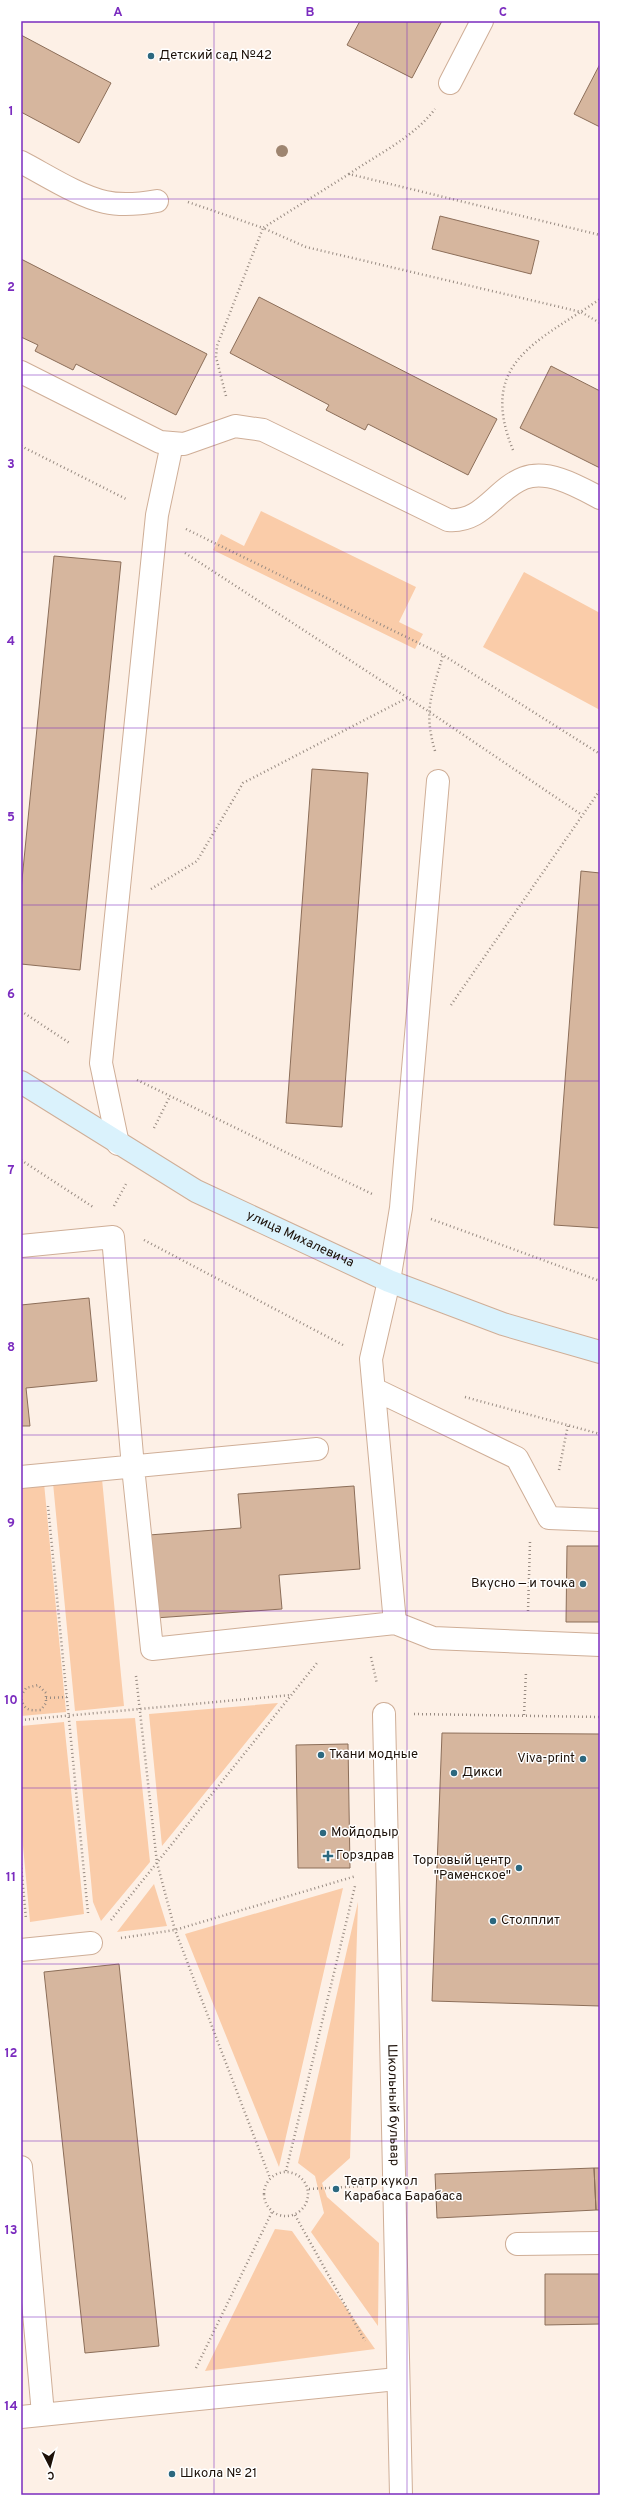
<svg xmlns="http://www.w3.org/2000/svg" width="621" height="2516" viewBox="0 0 621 2516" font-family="Overpass,sans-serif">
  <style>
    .green { fill: #facca9 }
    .building { fill: #d6b69e; stroke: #8c6e59 }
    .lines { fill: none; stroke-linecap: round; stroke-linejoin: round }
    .service-casing { stroke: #cfae97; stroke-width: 24 }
    .pedestrian-casing { stroke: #cfae97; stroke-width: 24 }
    .secondary-casing { stroke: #cfae97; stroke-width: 24 }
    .path { stroke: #988b82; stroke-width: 2.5; stroke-dasharray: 1 3; stroke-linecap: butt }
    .service { stroke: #fff; stroke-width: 22 }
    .pedestrian { stroke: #fff; stroke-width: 22 }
    .secondary { stroke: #daf2fc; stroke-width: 22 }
    .tree { fill: #9e8570 }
    .grid { fill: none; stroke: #7b2cbf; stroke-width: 1; stroke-opacity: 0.55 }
    .poi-dot { fill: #2c687f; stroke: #fff; stroke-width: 1.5 }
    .labels { text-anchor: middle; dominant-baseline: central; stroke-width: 3; stroke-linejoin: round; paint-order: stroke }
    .poi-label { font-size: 13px; fill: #1c1008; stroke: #fff; text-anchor: start }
    .street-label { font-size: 13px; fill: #1c1008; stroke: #fff }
    .neatline { fill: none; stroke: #7b2cbf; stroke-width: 1.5 }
    .grid-label { font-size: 13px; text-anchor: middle; font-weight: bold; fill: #7b2cbf }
  </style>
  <rect width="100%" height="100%" fill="#fdf0e6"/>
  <path class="green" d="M261,511L416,587L399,622L423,634L415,649L213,550L221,534L244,546Z
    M524,572L600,613V710L483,647Z
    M102,1479L124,1706L75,1711L53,1483Z
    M44,1483L66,1712L21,1716V1486Z
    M278,1703L162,1846L149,1714Z
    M135,1718L150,1862L101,1921L93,1902L76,1721Z
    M64,1722L84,1914L30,1922L21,1824V1726Z
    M154,1884L167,1926L117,1932Z
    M343,1888L279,2167L185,1934Z
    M358,1902L350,2158L322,2183L327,2197L379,2243L378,2326L311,2232L324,2213L315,2176L298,2163Z
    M275,2229L292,2231L375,2349L205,2371Z"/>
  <path class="building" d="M360,21H442L412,78L347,45Z
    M21,35L111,83L79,143L21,112Z
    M600,64V127L574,114Z
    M440,216L539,241L531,274L432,249Z
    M21,259L207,354L176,415L76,364L73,370L35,351L38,345L21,337Z
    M259,297L497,419L468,475L368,424L365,430L326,410L329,405L230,353Z
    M551,366L600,391V468L520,428Z
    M54,556L121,562L80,970L21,964V890Z
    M312,769L368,773L342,1127L286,1123Z
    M581,871L600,873V1228L554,1225Z
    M89,1298L97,1381L26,1388L30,1426H21V1305Z
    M354,1486L360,1569L279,1575L282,1609L155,1618L149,1535L241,1528L238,1494Z
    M567,1546H600V1622H566Z
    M442,1733L600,1734V2006L432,2001Z
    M348,1744L350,1868H298L296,1745Z
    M119,1964L159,2346L85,2353L44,1972Z
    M594,2168H600V2210H596Z
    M594,2168L596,2210L437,2218L435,2174Z
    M545,2274H600V2324L545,2325Z"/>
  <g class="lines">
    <g class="service-casing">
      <path id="service" d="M450,83L482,21
        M21,162C46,175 78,196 105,202C122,206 140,204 157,201
        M21,372L160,442L184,444L235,426L263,430L448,520C483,523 495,489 524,478C549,469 579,487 600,498
        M438,781L401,1208L389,1281L371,1359L395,1623L433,1638L600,1645
        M118,1144L101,1063L157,515L172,444
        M21,1246L113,1237L133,1467L152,1649L395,1623
        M374,1389L517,1458L549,1518L600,1520
        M21,1477L317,1449
        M21,1950L91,1943
        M21,2167L43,2414
        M517,2244L600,2243
        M21,2417L397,2379"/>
    </g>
    <g class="pedestrian-casing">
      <g id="pedestrian">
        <path id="s1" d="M384,1714L401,2495"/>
      </g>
    </g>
    <g class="secondary-casing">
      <g id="secondary">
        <path id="s2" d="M21,1082L196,1191L389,1281L503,1324L600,1352"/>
      </g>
    </g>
    <path class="path" d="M349,174C378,154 413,138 435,109
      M188,202L263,228L349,174L600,235
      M226,396L216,357L217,346L263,228L306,247L581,312L600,323
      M21,446L128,500
      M513,450C477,362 538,342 600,299
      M186,529L443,655L600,754
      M185,553L428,711L582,815
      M435,751C423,710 432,694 443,655
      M151,889L197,861L243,783L407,698
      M451,1005L600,790
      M21,1011L71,1044
      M137,1080L372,1194
      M154,1128L170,1096
      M21,1160L93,1207
      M114,1206L126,1184
      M431,1219L600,1281
      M144,1240L343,1345
      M465,1397L600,1434
      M559,1470L568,1425
      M48,1506L88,1913
      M528,1611L530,1542
      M371,1657L377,1684
      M136,1676L157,1863L175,1930L270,2178
      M21,1696L26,1688L38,1685L46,1693V1703L41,1710C29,1711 24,1710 21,1698
      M46,1698L68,1697
      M414,1714L600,1717
      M524,1715L526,1672
      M21,1720L291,1695
      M21,1864L26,1919
      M111,1920L317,1663
      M121,1938L175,1930L356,1876
      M286,2171L355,1886
      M264 2194a22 22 0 1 1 44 0a22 22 0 1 1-44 0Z
      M309,2189L364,2186
      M295,2215L365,2341
      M196,2368L272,2212"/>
    <use href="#service" class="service"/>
    <use href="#pedestrian" class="pedestrian"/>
    <use href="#secondary" class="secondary"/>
  </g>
  <circle class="tree" cx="282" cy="151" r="6"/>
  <path class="grid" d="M214,21V2495M407,21V2495M21,199H600M21,375H600M21,552H600M21,728H600M21,905H600M21,1081H600M21,1258H600M21,1435H600M21,1611H600M21,1788H600M21,1964H600M21,2141H600M21,2317H600"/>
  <g class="poi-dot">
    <circle cx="151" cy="56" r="4"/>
    <circle cx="583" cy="1584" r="4"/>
    <circle cx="321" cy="1755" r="4"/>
    <circle cx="583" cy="1759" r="4"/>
    <circle cx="454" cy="1773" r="4"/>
    <circle cx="323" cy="1833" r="4"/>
    <path d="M326 1850h4v4h4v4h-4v4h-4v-4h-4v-4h4z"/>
    <circle cx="519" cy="1868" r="4"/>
    <circle cx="493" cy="1921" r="4"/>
    <circle cx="336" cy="2189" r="4"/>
    <circle cx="172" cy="2474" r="4"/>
  </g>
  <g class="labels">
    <g class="poi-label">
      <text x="159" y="56">Детский сад №42</text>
      <text x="575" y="1584" text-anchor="end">Вкусно — и точка</text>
      <text x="329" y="1755">Ткани модные</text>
      <text x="575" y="1759" text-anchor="end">Viva-print</text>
      <text x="462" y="1773">Дикси</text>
      <text x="331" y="1833">Мойдодыр</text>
      <text x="336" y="1856">Горздрав</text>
      <text x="511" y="1861" text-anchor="end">Торговый центр<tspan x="511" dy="15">"Раменское"</tspan></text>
      <text x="501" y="1921">Столплит</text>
      <text x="344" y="2182">Театр кукол<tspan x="344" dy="15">Карабаса Барабаса</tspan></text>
      <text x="180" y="2474">Школа № 21</text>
    </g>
    <g class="street-label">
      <text stroke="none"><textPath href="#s2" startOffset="321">улица Михалевича</textPath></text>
      <text stroke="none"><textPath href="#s1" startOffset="391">Школьный бульвар</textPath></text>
    </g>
  </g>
  <rect width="621" height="2516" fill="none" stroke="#ffffff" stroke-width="44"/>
  <g transform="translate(50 2466) rotate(174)" stroke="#ffffff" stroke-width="3" paint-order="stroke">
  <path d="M0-3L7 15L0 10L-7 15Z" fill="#1c1008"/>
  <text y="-6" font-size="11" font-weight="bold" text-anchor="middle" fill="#1c1008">С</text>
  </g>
  <rect x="22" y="22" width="577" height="2472" class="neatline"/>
  <g class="grid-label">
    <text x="118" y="16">A</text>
    <text x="310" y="16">B</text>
    <text x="503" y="16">C</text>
    <text x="11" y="115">1</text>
    <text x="11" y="291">2</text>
    <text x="11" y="468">3</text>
    <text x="11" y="645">4</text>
    <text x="11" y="821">5</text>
    <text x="11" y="998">6</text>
    <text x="11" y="1174">7</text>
    <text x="11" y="1351">8</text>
    <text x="11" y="1527">9</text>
    <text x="11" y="1704">10</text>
    <text x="11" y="1881">11</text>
    <text x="11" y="2057">12</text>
    <text x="11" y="2234">13</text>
    <text x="11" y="2410">14</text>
  </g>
</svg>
